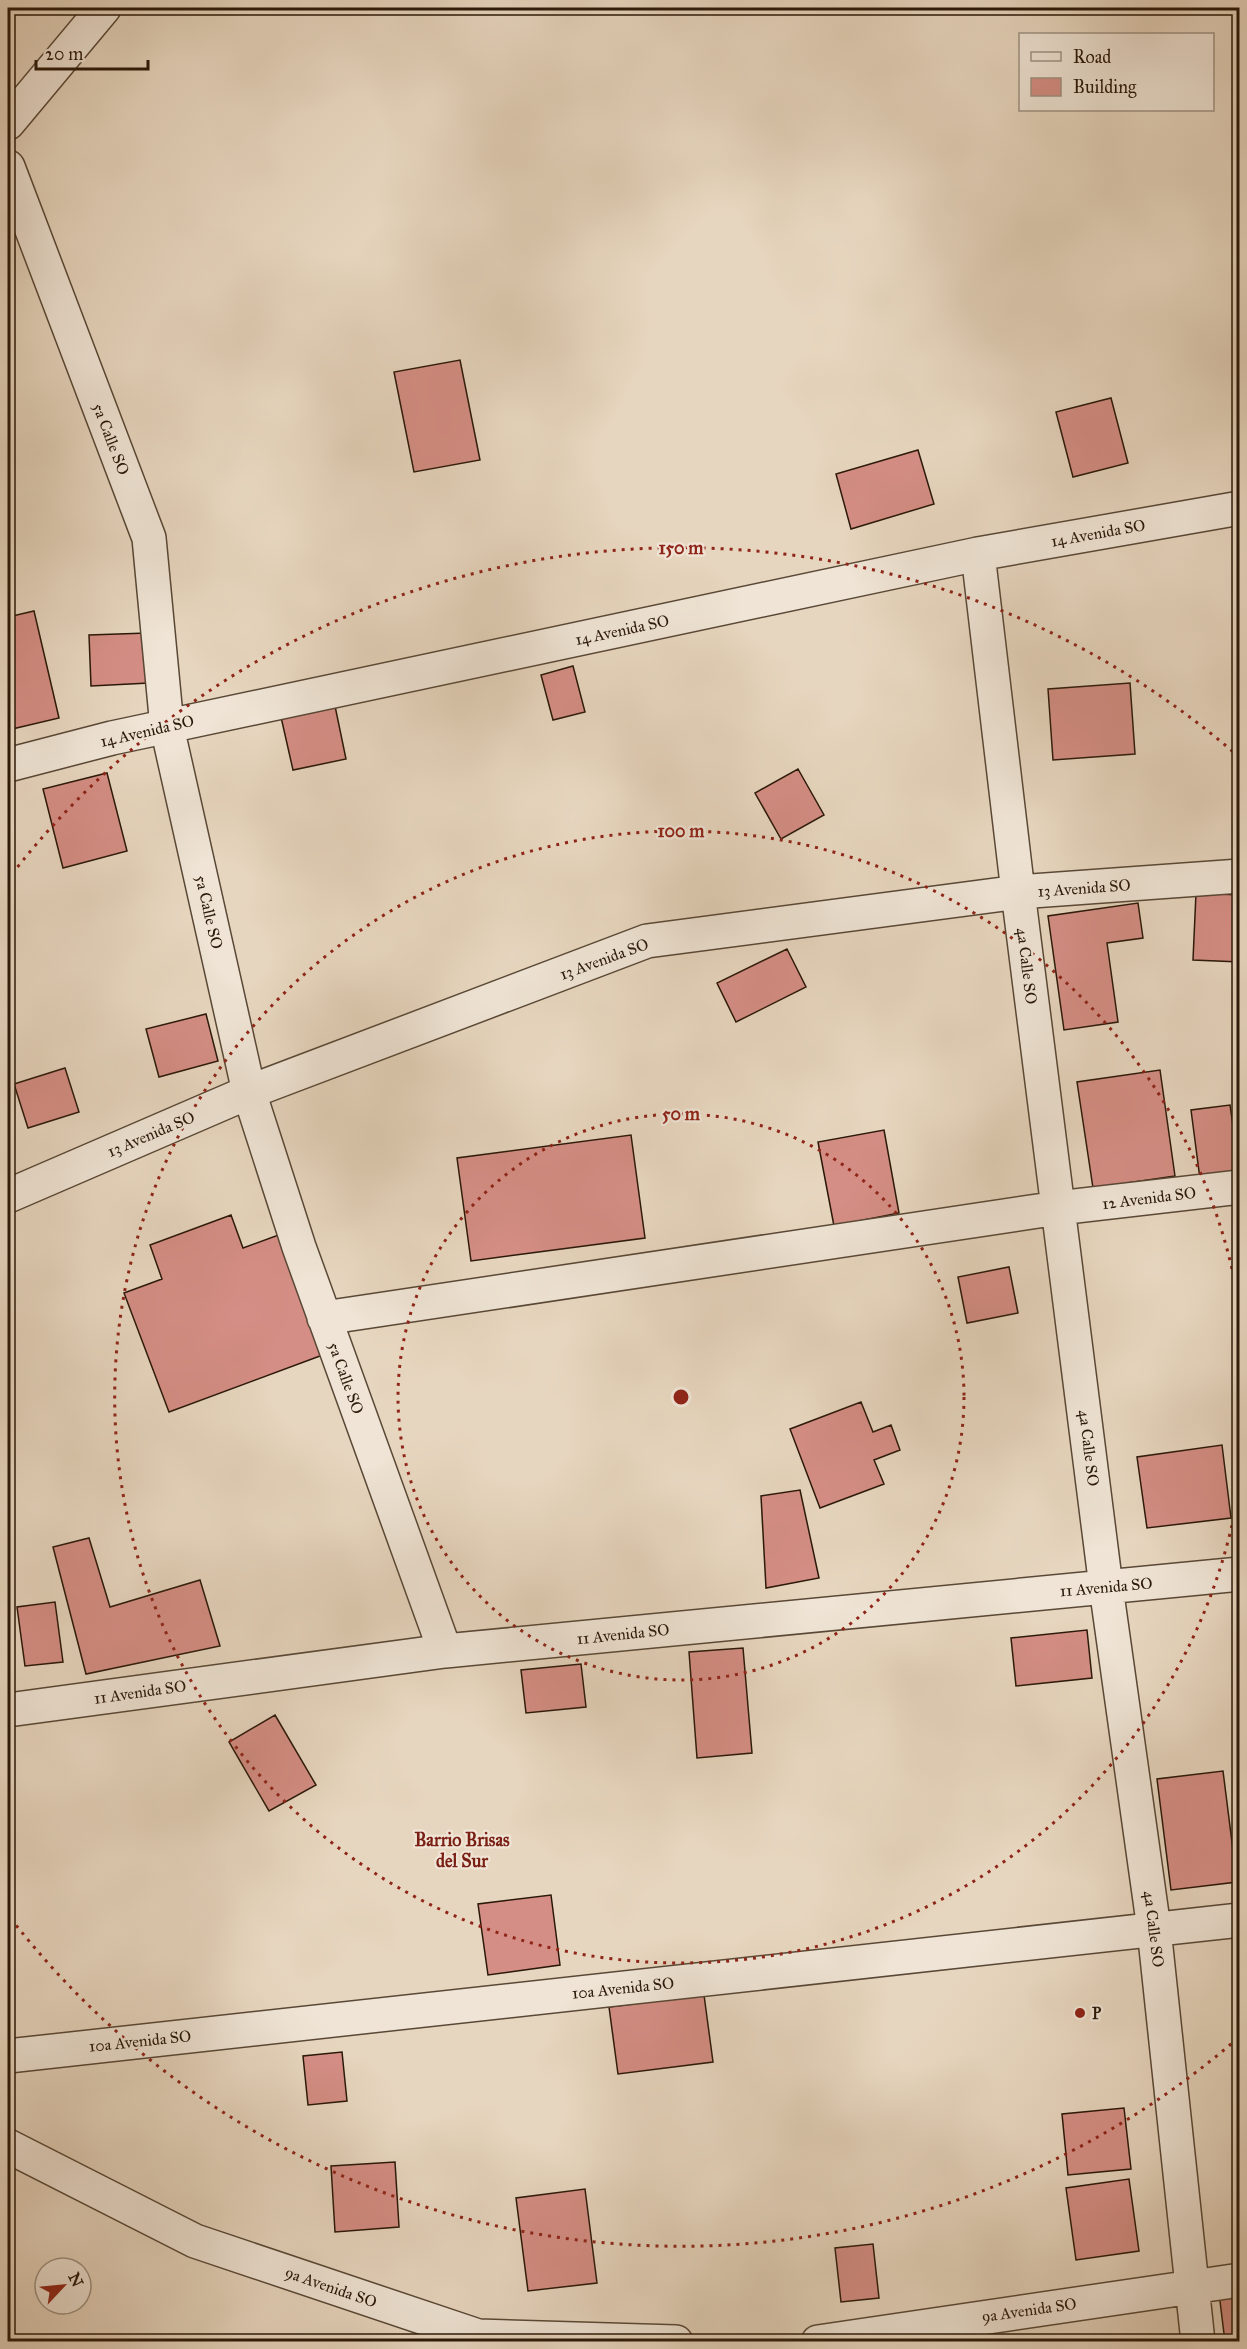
<svg xmlns="http://www.w3.org/2000/svg" width="1247" height="2349" viewBox="0 0 1247 2349" font-family="'IM FELL Great Primer',serif">
  <style>
    .building { fill: #d58e85; stroke: #2a1809; stroke-width: 1.5 }
    .lines { fill: none; stroke-linecap: round; stroke-linejoin: round }
    .minor-casing { stroke: #594836; stroke-width: 36 }
    .minor { stroke: #efe4d5; stroke-width: 33 }
    .ring { fill: none; stroke: #8f2418; stroke-width: 3; stroke-dasharray: 3 6 }
    .poi-dot { fill: #8f2418; stroke: #efe4d5; stroke-width: 2 }
    .labels { text-anchor: middle; dominant-baseline: central; stroke-width: 4.5; stroke-linejoin: round; paint-order: stroke }
    .street-label { font-size: 16px; fill: #2a1809; stroke: #efe4d5 }
    .poi-label { font-size: 16px; font-weight: bold; fill: #2a1809; stroke: #efe4d5; text-anchor: start }
    .neighbourhood-label { font-size: 18px; font-weight: bold; fill: #7a1f14; stroke: #efe4d5 }
    .centre { fill: #8f2418; stroke: #efe4d5; stroke-width: 3 }
    .ring-label { font-size: 18px; text-anchor: middle; font-weight: bold; fill: #8f2418; stroke: #efe4d5; stroke-width: 4.5; stroke-linejoin: round; paint-order: stroke }
  </style>
  <rect width="100%" height="100%" fill="#e7d6bf"/>
  <filter id="stains"><feTurbulence type="fractalNoise" baseFrequency=".00333" numOctaves="4"/><feColorMatrix values="0 0 0 0 .2 0 0 0 0 .09 0 0 0 0 .02 0 0 0 .5 -.17"/></filter>
  <radialGradient id="worn" r=".72"><stop offset=".6" stop-color="#630" stop-opacity="0"/><stop offset="1" stop-color="#630" stop-opacity=".3"/></radialGradient>
  <path class="building" d="M1231,8H1240V21L1228,10Z
    M460,360L480,460L414,472L394,372Z
    M1111,398L1128,463L1073,477L1056,412Z
    M918,450L934,504L851,529L836,474Z
    M34,611L59,718L8,730V617Z
    M147,633L149,683L91,686L89,635Z
    M573,666L585,712L553,720L541,675Z
    M1130,683L1135,754L1053,760L1048,689Z
    M335,706L346,759L293,770L281,717Z
    M798,769L824,815L781,839L755,793Z
    M107,773L127,851L63,868L43,789Z
    M1196,893L1240,895V962L1193,960Z
    M1138,903L1143,938L1107,943L1118,1022L1064,1030L1048,916Z
    M787,949L806,987L736,1022L717,983Z
    M206,1014L218,1061L159,1077L146,1029Z
    M65,1068L79,1112L28,1128L14,1084Z
    M1160,1070L1175,1176L1093,1188L1077,1082Z
    M1230,1105L1240,1174L1200,1179L1191,1110Z
    M884,1130L899,1213L834,1226L818,1142Z
    M631,1135L645,1238L471,1261L457,1158Z
    M231,1215L243,1248L284,1233L328,1353L169,1412L124,1293L162,1279L150,1245Z
    M1009,1267L1018,1313L967,1323L958,1277Z
    M861,1402L873,1432L891,1425L900,1450L874,1460L884,1484L820,1508L790,1429Z
    M1222,1445L1231,1518L1147,1528L1137,1457Z
    M800,1490L819,1578L766,1588L761,1496Z
    M89,1538L110,1607L200,1580L220,1646L86,1674L53,1547Z
    M55,1602L63,1662L25,1666L17,1607Z
    M1087,1630L1092,1678L1016,1686L1011,1638Z
    M743,1648L752,1753L697,1758L689,1652Z
    M581,1664L586,1707L526,1713L521,1670Z
    M275,1715L316,1785L269,1811L229,1742Z
    M1223,1771L1237,1882L1171,1890L1157,1779Z
    M551,1895L560,1965L488,1975L478,1904Z
    M704,1995L713,2062L618,2074L609,2007Z
    M342,2052L347,2101L308,2105L303,2056Z
    M1124,2108L1131,2169L1068,2175L1062,2114Z
    M395,2162L399,2227L335,2232L331,2166Z
    M1129,2179L1139,2251L1076,2260L1066,2188Z
    M585,2189L597,2283L528,2291L516,2198Z
    M873,2244L879,2298L841,2302L835,2248Z
    M1240,2290V2340L1225,2342L1219,2293Z
    M1011,2336L1012,2342H977Z"/>
  <g class="lines">
    <g class="minor-casing">
      <path id="minor" d="M8,123L104,8
        M8,167L149,538L167,727L249,1092L299,1247L445,1651
        M978,554L1018,892L1106,1587L1154,1929L1198,2342
        M8,765L112,738L978,554L1240,508
        M8,1196L249,1092L647,941L1018,892L1240,876
        M324,1318L1058,1208L1240,1187
        M8,1710L445,1651L1240,1574
        M8,2056L1240,1920
        M8,2146L195,2241L478,2336L676,2342
        M818,2342L1240,2280"/>
    </g>
    <use href="#minor" class="minor"/>
  </g>
  <g class="ring">
    <circle cx="681" cy="1397" r="283"/>
    <path d="M1239 1490A566 566 0 1 1 1239 1304"/>
    <path d="M1238 2038A849 849 0 0 1 12 1920M12 874A849 849 0 0 1 1238 756"/>
  </g>
  <circle class="poi-dot" cx="1080" cy="2013" r="6"/>
  <g class="labels">
    <g class="street-label">
      <text transform="translate(111 439) rotate(69)">5a Calle SO</text>
      <text transform="translate(1098 533) rotate(-10)">14 Avenida SO</text>
      <text transform="translate(622 630) rotate(-12)">14 Avenida SO</text>
      <text transform="translate(147 731) rotate(-13)">14 Avenida SO</text>
      <text transform="translate(1084 888) rotate(-4)">13 Avenida SO</text>
      <text transform="translate(209 912) rotate(77)">5a Calle SO</text>
      <text transform="translate(604 959) rotate(-20)">13 Avenida SO</text>
      <text transform="translate(1027 966) rotate(83)">4a Calle SO</text>
      <text transform="translate(151 1134) rotate(-23)">13 Avenida SO</text>
      <text transform="translate(1149 1198) rotate(-7)">12 Avenida SO</text>
      <text transform="translate(346 1378) rotate(70)">5a Calle SO</text>
      <text transform="translate(1089 1448) rotate(83)">4a Calle SO</text>
      <text transform="translate(1106 1587) rotate(-5)">11 Avenida SO</text>
      <text transform="translate(623 1634) rotate(-6)">11 Avenida SO</text>
      <text transform="translate(140 1692) rotate(-8)">11 Avenida SO</text>
      <text transform="translate(1154 1929) rotate(83)">4a Calle SO</text>
      <text transform="translate(623 1988) rotate(-6)">10a Avenida SO</text>
      <text transform="translate(140 2041) rotate(-6)">10a Avenida SO</text>
      <text transform="translate(331 2287) rotate(19)">9a Avenida SO</text>
      <text transform="translate(1029 2310) rotate(-8)">9a Avenida SO</text>
    </g>
    <g class="poi-label">
      <text x="1092" y="2013">P</text>
    </g>
    <g class="neighbourhood-label">
      <text x="462" y="1840">Barrio Brisas<tspan x="462" dy="21">del Sur</tspan></text>
    </g>
  </g>
  <circle cx="681" cy="1397" r="9" class="centre"/>
  <g class="ring-label">
    <text x="681" y="554">150 m</text>
    <text x="681" y="837">100 m</text>
    <text x="681" y="1120">50 m</text>
  </g>
  <rect width="1247" height="2349" fill="none" stroke="#e7d6bf" stroke-width="30"/>
  <rect x="9" y="9" width="1229" height="2331" fill="none" stroke="#2a1809" stroke-width="3"/>
  <rect x="15" y="15" width="1217" height="2319" fill="none" stroke="#2a1809" stroke-width="1.5"/>
  <rect x="1019" y="33" width="195" height="78" fill="#efe4d5" stroke="#a09283" stroke-width="1.5"/>
  <rect x="1031" y="52" width="30" height="9" fill="#efe4d5" stroke="#a09283" stroke-width="1.5"/>
  <text x="1073" y="63" font-size="18" fill="#2a1809">Road</text>
  <rect x="1031" y="78" width="30" height="18" fill="#d58e85" stroke="#a09283" stroke-width="1.5"/>
  <text x="1073" y="93" font-size="18" fill="#2a1809">Building</text>
  <g transform="translate(63 2286) rotate(64)"><circle r="28" fill="#efe4d5" stroke="#a09283" stroke-width="1.5"/>
  <path d="M0-4.5L10 22L0 15L-10 22Z" fill="#8f2418"/>
  <text y="-9" font-size="16" font-weight="bold" text-anchor="middle" fill="#2a1809">N</text>
  </g>
  <path d="M36 60v9h112v-9" fill="none" stroke="#2a1809" stroke-width="3"/>
  <text x="45" y="60" font-size="18" fill="#2a1809" stroke="#efe4d5" stroke-width="4.5" paint-order="stroke">20 m</text>
  <rect width="100%" height="100%" filter="url(#stains)"/>
  <rect width="100%" height="100%" fill="url(#worn)"/>
</svg>
